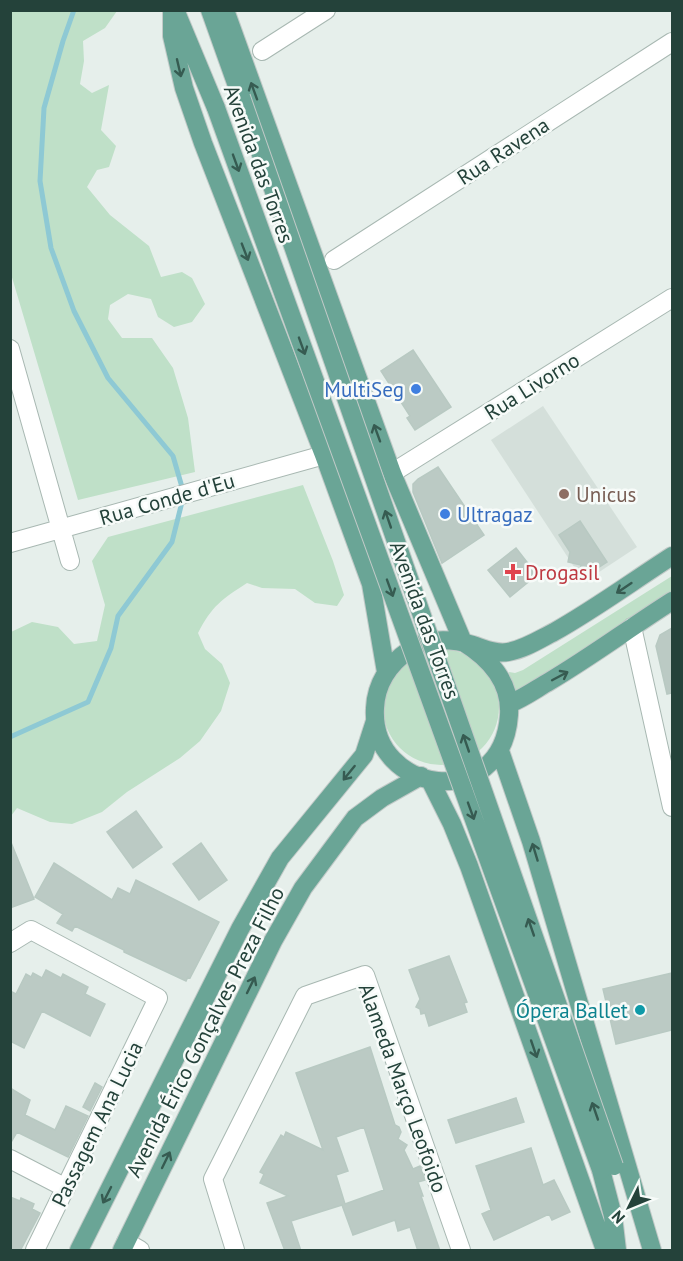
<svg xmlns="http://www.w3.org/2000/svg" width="683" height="1261" viewBox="0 0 683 1261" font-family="'PT Sans',sans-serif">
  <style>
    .built { fill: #d4dfda }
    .green { fill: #bfe0c8 }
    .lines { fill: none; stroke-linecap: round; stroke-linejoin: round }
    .stream { stroke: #8ec9d4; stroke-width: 5 }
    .building { fill: #bbcac4; stroke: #b8c9c2; stroke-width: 1.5; fill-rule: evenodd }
    .street-casing { stroke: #a8b8b2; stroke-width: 20 }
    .primary-casing { stroke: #c2cac8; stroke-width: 20 }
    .street { stroke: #fff; stroke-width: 18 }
    .primary { stroke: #6aa596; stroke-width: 18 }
    .primary-bridge-casing { stroke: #c2cac8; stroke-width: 20; stroke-linecap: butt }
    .primary-bridge { stroke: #6aa596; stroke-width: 18 }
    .oneway { stroke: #365b51 }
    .shop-dot { fill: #3f7fe0; stroke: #f7fbf9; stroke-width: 2 }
    .education-dot { fill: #8d6e63; stroke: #f7fbf9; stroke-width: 2 }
    .health-dot { fill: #e0444e; stroke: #f7fbf9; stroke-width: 2 }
    .culture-dot { fill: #0f9aa8; stroke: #f7fbf9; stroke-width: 2 }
    .labels { text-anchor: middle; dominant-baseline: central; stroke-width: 5; stroke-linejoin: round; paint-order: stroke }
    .street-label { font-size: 21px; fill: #24423a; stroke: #f7fbf9 }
    .shop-label { font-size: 21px; fill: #366cbe; stroke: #f7fbf9; text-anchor: end }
    .education-label { font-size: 21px; fill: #785e54; stroke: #f7fbf9; text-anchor: start }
    .health-label { font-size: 21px; fill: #be3a42; stroke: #f7fbf9; text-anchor: start }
    .culture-label { font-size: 21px; fill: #0d838f; stroke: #f7fbf9; text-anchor: end }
  </style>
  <rect width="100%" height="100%" fill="#e6efeb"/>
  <path class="built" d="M543,406L637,547L584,582L491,440Z"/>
  <path class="green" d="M10,11H117L105,28L83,41L84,61L80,84L92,93L109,85L101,130L116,146L109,167L97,170L87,187L110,215L149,246L161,277L182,272L192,278L205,304L192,322L174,327L158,317L151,299L128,294L110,305L108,319L122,338H152L173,368L188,418L195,472L78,500L11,274Z
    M303,485L333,561L344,595L337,606L315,603L295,589L262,588L247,583C222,599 212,606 198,633L205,649L222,664L230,683L221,711L200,741L180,758L127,792L102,812L72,824L50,822L17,808L11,816V632L32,622L58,627L74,644L97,641L105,605L92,561L108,537Z
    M672,576V594L518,696L510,681L509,672L515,673L523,670Z
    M383 707a58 58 0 1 1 116 0a58 58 0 1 1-116 0Z"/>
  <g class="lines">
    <path class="stream" d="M10,737L88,702L111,648L118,616L172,542L184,494L173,456L108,378L74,311L51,248L40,181L44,108L63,41L74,10"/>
  </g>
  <path class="building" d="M413,350L451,407L415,430L407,418L410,416L381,371Z
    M438,467L484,535L442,563L413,492V484L418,479Z
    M580,521L607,562L596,569L594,577L579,573L581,565L568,562L570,552L559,535Z
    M516,548L537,575L510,597L488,570Z
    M672,628V693L667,694L656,646L660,635Z
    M136,811L162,847L133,868L107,832Z
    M10,840L34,899L10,908Z
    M201,843L227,880L199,900L173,864Z
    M54,863L112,900L118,888L130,894L136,880L219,922L190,978L188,977L186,981L124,952V950L75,926L72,931L57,923L63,914L35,897Z
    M449,956L467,1002L464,1003L467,1012L429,1026L425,1013L421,1014L420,1009L416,1007L420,999L409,970Z
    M46,970L61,978L63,974L88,987L85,994L105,1004L90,1036L42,1011L24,1048L10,1041V991L16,994L26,974L31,977L33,973L42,978Z
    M672,973V1030L616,1044L603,989Z
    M370,1047L395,1125L399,1127L401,1132L398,1139L407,1145L404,1150L413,1169L420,1166L425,1180L418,1182L423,1196H421L440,1251H418L410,1227L398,1231L395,1220L353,1235L342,1205L291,1221L301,1251H285L267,1203L288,1196L260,1183L264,1174L260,1172L281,1135L284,1137L286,1132L323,1150L296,1073ZM364,1127L384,1190L345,1204L336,1175L348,1171L336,1137Z
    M95,1083L102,1087L90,1111L83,1107Z
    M10,1088L30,1100L25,1115L55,1130L66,1106L88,1116L68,1157L17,1132L10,1144Z
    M516,1098L524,1122L456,1143L448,1120Z
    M531,1148L543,1185L554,1180L570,1212L552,1220L549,1214L494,1240L482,1214L491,1210L476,1166Z
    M10,1197L20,1201L21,1198L34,1204L32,1209L40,1213L20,1251H10Z"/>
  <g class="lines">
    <g class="street-casing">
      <path id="street" d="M262,51L326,10
        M334,260L672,42
        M10,349L70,561
        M392,473L672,298
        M10,543L324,455
        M632,627L672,807
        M10,943L31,930L158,998L35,1250
        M10,1159L66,1188
        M126,1242L140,1250
        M235,1250L213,1179L305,996L365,975L461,1250"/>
    </g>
    <g class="primary-casing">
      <path id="primary" d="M172,10V36L184,88L203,143L324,455L371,584L386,672
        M210,10L241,97
        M225,10L392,473L463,642C489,658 511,682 509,715C502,814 370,794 375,708C376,684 389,664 408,651C427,637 452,639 473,645C485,649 496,654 508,652C525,649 540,639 554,632C595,609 633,581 672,556
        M176,12L216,108
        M509,704C524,698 536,689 550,681C592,656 631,627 672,601
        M500,751L531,841L652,1250
        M430,780L452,824L469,866L605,1250
        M601,1170L613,1216L617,1250
        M79,1250L240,929L280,858L364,755L375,721
        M122,1250L273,941L303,888L355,818L382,798L421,776"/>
    </g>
    <use href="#street" class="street"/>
    <use href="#primary" class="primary"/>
    <g class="primary-bridge-casing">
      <path id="primary-bridge" d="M241,97L614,1166
        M216,108L601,1170"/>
    </g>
    <use href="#primary-bridge" class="primary-bridge"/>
  </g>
  <defs><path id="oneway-shaft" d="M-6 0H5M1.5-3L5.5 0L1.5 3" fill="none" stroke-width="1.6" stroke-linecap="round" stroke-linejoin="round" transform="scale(1.5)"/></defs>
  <g class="oneway">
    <use href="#oneway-shaft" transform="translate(179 68) rotate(77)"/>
    <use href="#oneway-shaft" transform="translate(254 91) rotate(-110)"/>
    <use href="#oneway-shaft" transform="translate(236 163) rotate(70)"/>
    <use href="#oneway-shaft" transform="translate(245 252) rotate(69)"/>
    <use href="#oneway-shaft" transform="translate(302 346) rotate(70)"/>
    <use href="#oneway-shaft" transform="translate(377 433) rotate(-110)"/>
    <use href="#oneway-shaft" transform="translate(388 519) rotate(-109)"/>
    <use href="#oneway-shaft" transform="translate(390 588) rotate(70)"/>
    <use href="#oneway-shaft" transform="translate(624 588) rotate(146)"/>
    <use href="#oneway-shaft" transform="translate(560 676) rotate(-28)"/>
    <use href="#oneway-shaft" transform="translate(466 743) rotate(-109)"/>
    <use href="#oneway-shaft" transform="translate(349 773) rotate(129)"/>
    <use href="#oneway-shaft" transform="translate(471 811) rotate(70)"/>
    <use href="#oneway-shaft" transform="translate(535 852) rotate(-107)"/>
    <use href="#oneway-shaft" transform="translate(531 927) rotate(-109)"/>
    <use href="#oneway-shaft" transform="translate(251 985) rotate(-64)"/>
    <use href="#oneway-shaft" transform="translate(534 1049) rotate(71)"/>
    <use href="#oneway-shaft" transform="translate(595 1111) rotate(-109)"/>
    <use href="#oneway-shaft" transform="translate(166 1160) rotate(-64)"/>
    <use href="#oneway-shaft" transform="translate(107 1195) rotate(117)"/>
  </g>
  <g class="shop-dot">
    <circle cx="416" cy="389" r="6"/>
    <circle cx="445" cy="514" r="6"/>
  </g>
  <circle class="education-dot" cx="564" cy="494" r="6"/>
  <path class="health-dot" d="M510 563h6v6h6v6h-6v6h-6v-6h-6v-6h6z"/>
  <circle class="culture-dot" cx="640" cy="1010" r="6"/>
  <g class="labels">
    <g class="street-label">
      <text transform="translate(503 151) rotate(-33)">Rua Ravena</text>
      <text transform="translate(259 164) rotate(70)">Avenida das Torres</text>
      <text transform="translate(532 386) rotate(-32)">Rua Livorno</text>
      <text transform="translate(167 499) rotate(-16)">Rua Conde d'Eu</text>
      <text transform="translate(425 620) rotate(70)">Avenida das Torres</text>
      <text transform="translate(205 1032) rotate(-63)">Avenida Érico Gonçalves Preza Filho</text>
      <text transform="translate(403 1088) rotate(70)">Alameda Março Leofoido</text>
      <text transform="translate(97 1124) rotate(-64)">Passagem Ana Lucia</text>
    </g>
    <g class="shop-label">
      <text x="404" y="389">MultiSeg</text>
      <text x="457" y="514" text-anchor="start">Ultragaz</text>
    </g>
    <g class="education-label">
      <text x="576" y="494">Unicus</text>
    </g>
    <g class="health-label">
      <text x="525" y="572">Drogasil</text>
    </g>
    <g class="culture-label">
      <text x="628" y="1010">Ópera Ballet</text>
    </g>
  </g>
  <rect width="683" height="1261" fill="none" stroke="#24423a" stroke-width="24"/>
  <g transform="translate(629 1207) rotate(227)" stroke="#f7fbf9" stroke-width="4.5" paint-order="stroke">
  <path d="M0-4.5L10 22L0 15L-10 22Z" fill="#24423a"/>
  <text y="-9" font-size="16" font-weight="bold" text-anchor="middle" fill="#24423a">N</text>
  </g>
</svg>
